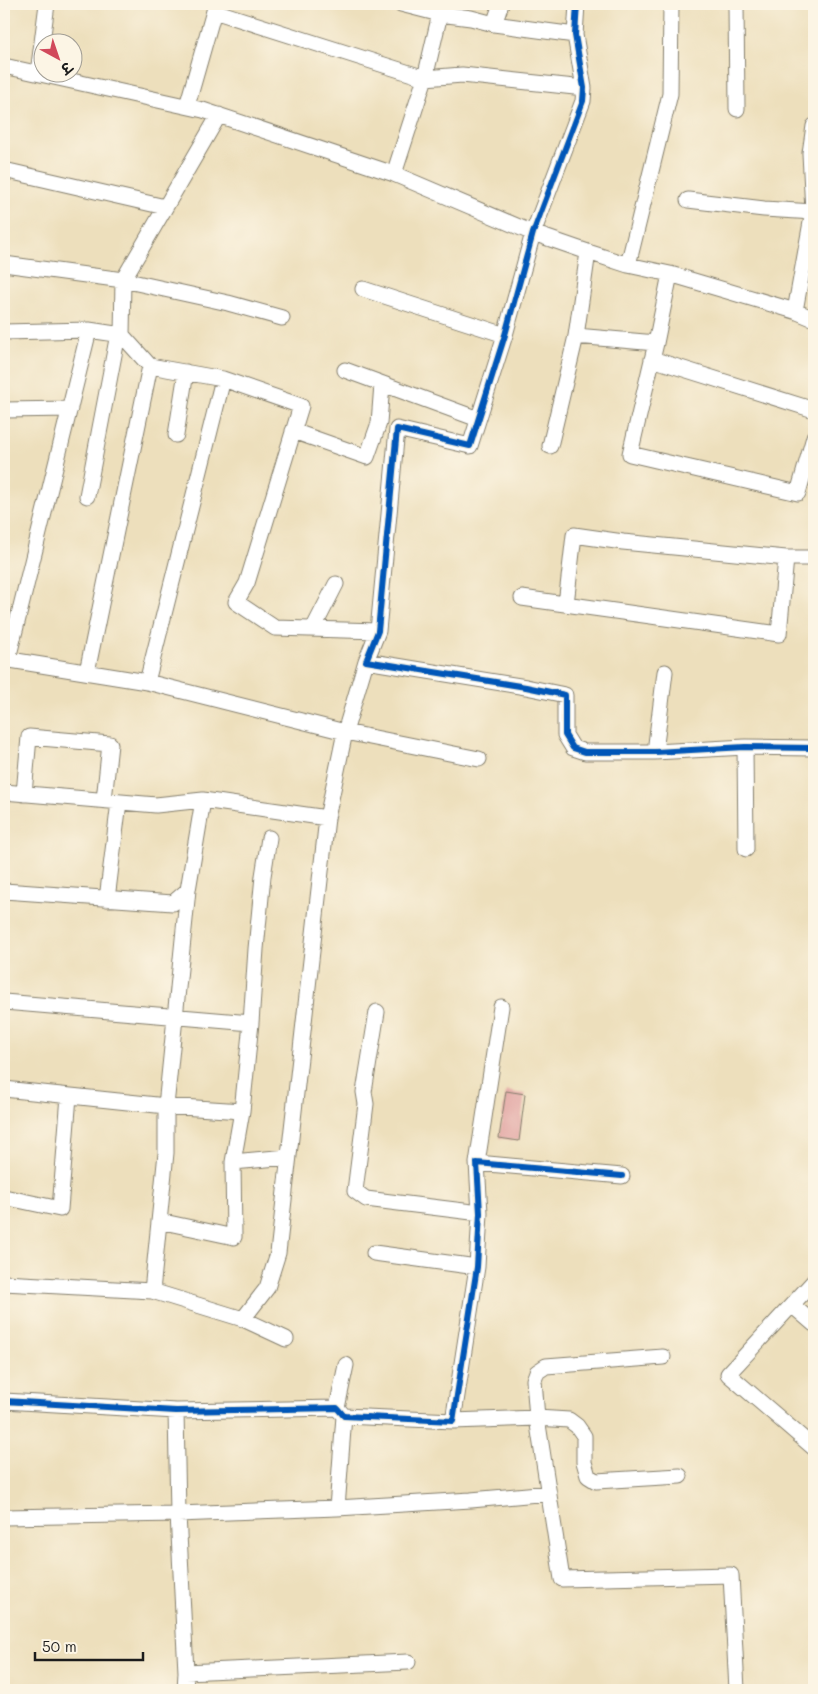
<svg xmlns="http://www.w3.org/2000/svg" width="818" height="1694" viewBox="0 0 818 1694" font-family="Mali,'Playpen Sans Deva',sans-serif">
  <style>
    .building { fill: #e1a2a0 }
    .lines { fill: none; stroke-linecap: round; stroke-linejoin: round }
    .street-casing { stroke: #847e6c; stroke-width: 17 }
    .street { stroke: #fff; stroke-width: 15 }
    .cycleway-casing { stroke: #fcf5e5; stroke-width: 9 }
    .cycleway { stroke: #0057b8; stroke-width: 6 }
  </style>
  <rect width="100%" height="100%" fill="#fcf5e5"/>
  <filter id="ink" filterUnits="userSpaceOnUse"><feTurbulence type="fractalNoise" baseFrequency=".02" numOctaves="2"/><feDisplacementMap in="SourceGraphic" scale="10" xChannelSelector="R" yChannelSelector="G"/><feConvolveMatrix kernelMatrix="1 2 1 2 8 2 1 2 1" color-interpolation-filters="sRGB"/></filter>
  <filter id="wash" filterUnits="userSpaceOnUse"><feTurbulence type="fractalNoise" baseFrequency=".0096" numOctaves="4" result="noise"/><feDisplacementMap in="SourceGraphic" scale="20" xChannelSelector="R" yChannelSelector="G"/><feGaussianBlur stdDeviation="1.12" result="paint"/><feColorMatrix in="noise" values="0 0 0 0 0 0 0 0 0 0 0 0 0 0 0 0 0 1.4 0 .05"/><feComposite in="paint" operator="in"/></filter>
  <g filter="url(#wash)">
    <rect width="100%" height="100%" fill="#eddfbc"/>
    <g id="blocks">
      <path class="building" d="M506,1091L525,1094L519,1141L499,1138Z"/>
    </g>
  </g>
  <g filter="url(#ink)">
    <use href="#blocks" fill-opacity="0" stroke="#847e6c" stroke-width="1"/>
    <g class="lines">
      <g class="street-casing">
        <path id="street" d="M401,4L440,14L471,18L494,24L575,35
          M577,4L575,35L584,88L583,101L533,233L505,335L470,446L397,429L378,631L366,661L526,687L565,695V735L573,748L585,752H655L745,747L814,748
          M736,4L737,109
          M214,11L425,78L394,174
          M440,14L425,78L462,75L584,88
          M494,24L501,4
          M4,66L203,110L394,174L533,233L588,252L628,265L670,274L795,311L814,319
          M38,73L47,4
          M187,106L216,4
          M814,126L810,153H814
          M4,170L165,207
          M688,200L764,209L814,212
          M4,264L123,280L228,303L282,318
          M628,265L670,94L671,4
          M670,274L656,343L630,454L798,493L814,437
          M363,289L505,335
          M795,311L813,211L810,153
          M4,332L89,330L122,335L123,280L219,115
          M122,335L150,366L223,379L301,406L247,583L236,602L275,628L378,631
          M576,336L656,343
          M652,359L814,410
          M345,370L478,419
          M4,410L70,409
          M293,431L367,457L379,423L382,384
          M176,435L186,372
          M550,446L576,336L588,252
          M87,496L118,334
          M522,598L779,634L786,558
          M566,604L574,535L623,542L786,558H814
          M313,629L336,584
          M4,659L147,682L345,732L479,759
          M8,659L89,330
          M87,672L150,366
          M147,682L223,379
          M745,747L746,849
          M655,752L665,672
          M4,792L156,805L203,800L327,818
          M24,794L29,737L110,744L104,800
          M4,891L173,903L188,890
          M107,899L119,802
          M4,1002L251,1023
          M377,1012L364,1092L366,1104L355,1191L366,1199L480,1213
          M4,1089L166,1106L242,1111L233,1162L288,1157
          M242,1111L251,1023L256,949L263,876L269,838
          M477,1163L501,1007
          M4,1197L60,1209L69,1096
          M159,1221L234,1237L233,1162
          M374,1253L477,1267
          M814,1281L728,1374L814,1448
          M4,1283L152,1291L166,1153V1106L188,890L203,800
          M152,1291L243,1319L286,1339
          M792,1305L814,1324
          M243,1319L267,1288L278,1253L327,818L345,732L366,661
          M663,1357L546,1366L537,1372L534,1380L537,1418L562,1579L731,1575L737,1690
          M4,1401L176,1411L337,1408L344,1416L453,1421L477,1267L480,1213L477,1163L622,1176
          M337,1408L346,1365
          M176,1411L178,1514L186,1672L185,1690
          M453,1421L537,1418L569,1420L577,1426L584,1436V1462L588,1476L596,1481L680,1476
          M337,1508L471,1500L549,1493
          M4,1517L178,1514L337,1508L344,1416
          M186,1672L408,1662"/>
      </g>
      <use href="#street" class="street"/>
      <g class="cycleway-casing">
        <path id="cycleway" d="M577,4L575,35L584,88L583,101L533,233L505,335L470,446L397,429L378,631L366,661L526,687L565,695V735L573,748L585,752H655L745,747L814,748
          M4,1401L176,1411L337,1408L344,1416L453,1421L477,1267L480,1213L477,1163L622,1176"/>
      </g>
      <use href="#cycleway" class="cycleway"/>
    </g>
  </g>
  <rect width="818" height="1694" fill="none" stroke="#fcf5e5" stroke-width="20"/>
  <g transform="translate(58 58) rotate(140)"><circle r="24" fill="#fcf5e5" stroke="#a29e95"/>
  <path d="M0-4L9 19L0 12L-9 19Z" fill="#d1495b"/>
  <text y="-8" font-size="14" font-weight="bold" text-anchor="middle" fill="#1c1c1c">उ</text>
  </g>
  <path d="M35 1652v8h108v-8" fill="none" stroke="#1c1c1c" stroke-width="2.5"/>
  <text x="42" y="1652" font-size="15" fill="#1c1c1c" stroke="#fcf5e5" stroke-width="4" paint-order="stroke">50 m</text>
</svg>
